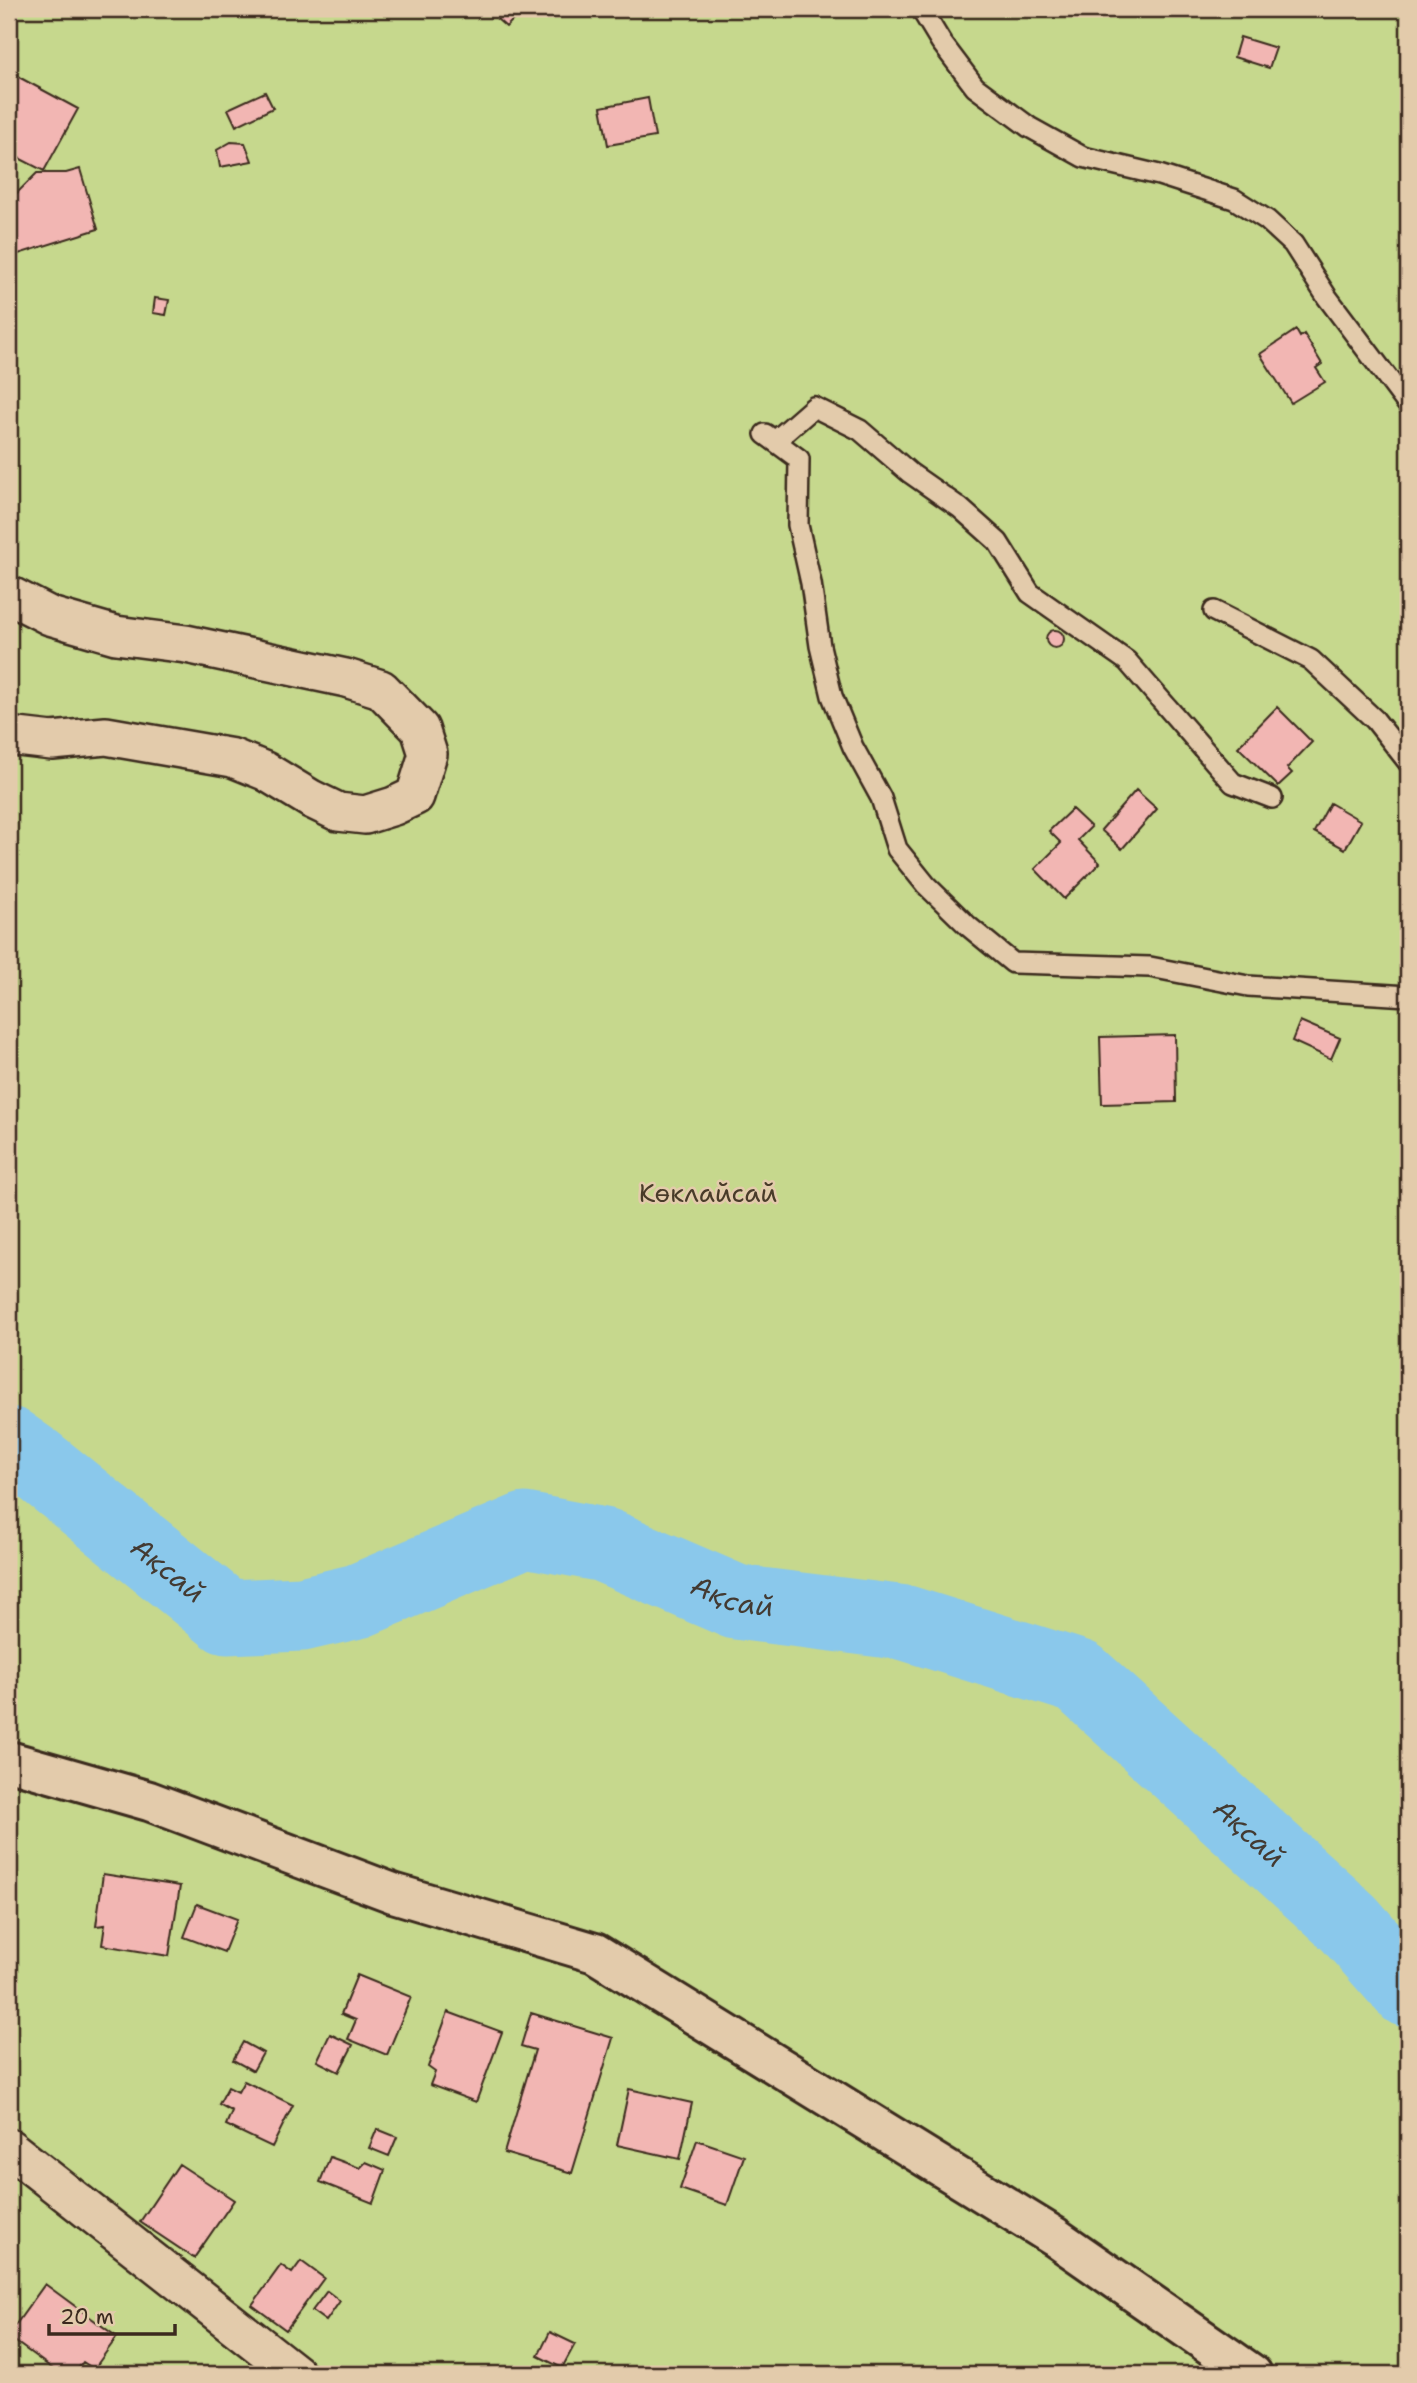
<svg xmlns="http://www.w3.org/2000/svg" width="1417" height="2383" viewBox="0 0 1417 2383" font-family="'Shantell Sans',sans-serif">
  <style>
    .green { fill: #c6d88d; stroke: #808156; stroke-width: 2 }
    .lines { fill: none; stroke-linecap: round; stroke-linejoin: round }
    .river { stroke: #8ac8eb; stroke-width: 75 }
    .building { fill: #f2b6b3; stroke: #3b2a1e; stroke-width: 2 }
    .service-casing { stroke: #3b2a1e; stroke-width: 24 }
    .minor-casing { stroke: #3b2a1e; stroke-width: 42 }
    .tertiary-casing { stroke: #3b2a1e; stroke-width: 44 }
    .service { stroke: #e3cbab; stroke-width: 19 }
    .minor { stroke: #e3cbab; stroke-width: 37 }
    .tertiary { stroke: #e3cbab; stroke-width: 38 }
    .labels { text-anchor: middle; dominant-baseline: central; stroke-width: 5; stroke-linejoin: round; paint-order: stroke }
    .park-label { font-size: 26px; fill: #493b29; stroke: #e3cbab }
    .water-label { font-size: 28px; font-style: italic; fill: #433a32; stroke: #e3cbab }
  </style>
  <rect width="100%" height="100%" fill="#e3cbab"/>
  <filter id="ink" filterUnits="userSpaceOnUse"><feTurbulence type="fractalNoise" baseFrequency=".0143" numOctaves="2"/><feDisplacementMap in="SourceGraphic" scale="14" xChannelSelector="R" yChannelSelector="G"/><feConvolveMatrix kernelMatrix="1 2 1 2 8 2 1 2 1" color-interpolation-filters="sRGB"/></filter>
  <g filter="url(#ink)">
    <path class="green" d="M9,9H1408V2374H9Z"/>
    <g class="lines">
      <path class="river" id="s1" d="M9,1444L36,1463L227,1617L302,1614L358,1601L525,1530L604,1545L736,1602L906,1623L1079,1677L1349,1923L1408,1990"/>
    </g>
    <path class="building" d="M508,9H524L506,27L497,19Z
      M798,9H837V15L798,16Z
      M1240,37L1276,48L1269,68L1234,57Z
      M15,75L78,109L44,171L11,154L17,143L9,139V86Z
      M265,92L273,108L236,126L228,109Z
      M648,98L655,137L608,145L601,107Z
      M231,142L245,143L252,161L220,167L217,150Z
      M80,169L98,229L9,257V197L16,194L37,173H66Z
      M155,298L169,300L166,315L153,313Z
      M1296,330L1300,337L1304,334L1322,364L1316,368L1325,382L1291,403L1260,354Z
      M1046 639a9 9 0 1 1 18 0a9 9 0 1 1-18 0Z
      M1277,707L1312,742L1287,768L1292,773L1278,786L1238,747Z
      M1136,790L1157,809L1122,849L1101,830Z
      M1330,803L1361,821L1345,849L1314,832Z
      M1072,809L1091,827L1078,840L1100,863L1064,899L1035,869L1061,843L1049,831Z
      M1300,1021L1340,1038L1331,1059L1292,1041Z
      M1175,1035L1176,1102L1102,1104L1100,1037Z
      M103,1874L180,1886L169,1956L102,1945L105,1925L96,1926Z
      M197,1904L237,1919L224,1952L184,1937Z
      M357,1975L411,1997L387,2055L348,2039L356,2020L341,2014Z
      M448,2012L502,2032L476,2102L430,2085L435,2072L428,2067Z
      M531,2013L613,2038L572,2173L504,2153L535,2050L521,2046Z
      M330,2034L353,2045L339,2072L317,2061Z
      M243,2042L263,2053L253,2071L233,2060Z
      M244,2081L293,2105L272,2147L226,2125L232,2111L219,2104L228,2087L238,2092Z
      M629,2089L692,2103L680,2159L617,2145Z
      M377,2129L397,2137L389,2156L369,2148Z
      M697,2140L744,2156L727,2205L680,2189Z
      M330,2157L360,2168L366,2162L385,2170L373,2203L320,2182Z
      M179,2164L234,2200L194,2258L140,2222Z
      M301,2261L324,2278L286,2330L252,2305L281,2265L292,2273Z
      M45,2284L117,2337L94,2369L83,2362L74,2374H60L9,2337V2334Z
      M327,2291L340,2301L326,2321L312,2311Z
      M550,2332L575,2344L562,2368L538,2356Z"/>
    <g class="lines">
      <g class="service-casing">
        <path id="service" d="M921,9L941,42L975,87L1029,127L1083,157L1159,175L1234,199L1267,220L1293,244L1327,297L1408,405
          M765,434L799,459L798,525L811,583L820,646L832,696L853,747L881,798L897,849L926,885L968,926L1013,963L1150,967L1248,986L1408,996
          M775,441L814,407L860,430L910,473L960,508L998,542L1030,593L1127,661L1233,783L1272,798
          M1214,611L1311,660L1375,720L1408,762"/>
      </g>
      <g class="minor-casing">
        <path id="minor" d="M9,595L50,616L116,635L186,644L346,678L381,689L420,729L428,754L415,796L394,806L365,815L338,812L311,799L265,771L233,758L106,736L52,741L9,736
          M9,2148L296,2374"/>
      </g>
      <g class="tertiary-casing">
        <path id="tertiary" d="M9,1761L149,1801L393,1893L595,1953L1055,2237L1252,2374"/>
      </g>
      <use href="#service" class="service"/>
      <use href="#minor" class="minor"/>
      <use href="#tertiary" class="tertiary"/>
    </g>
  </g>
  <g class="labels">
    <g class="park-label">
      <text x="708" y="1192">Көклайсай</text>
    </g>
    <g class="water-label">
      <text stroke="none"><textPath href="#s1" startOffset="203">Ақсай</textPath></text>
      <text stroke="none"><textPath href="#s1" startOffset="812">Ақсай</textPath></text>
      <text stroke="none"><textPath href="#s1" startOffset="1400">Ақсай</textPath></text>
    </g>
  </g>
  <rect width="1417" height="2383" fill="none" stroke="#e3cbab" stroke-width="35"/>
  <rect x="18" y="18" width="1382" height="2348" fill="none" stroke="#3b2a1e" stroke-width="2.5" filter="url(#ink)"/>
  <path d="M49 2324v10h126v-10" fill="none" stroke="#3b2a1e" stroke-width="3.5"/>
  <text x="60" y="2324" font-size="21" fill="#3b2a1e" stroke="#e3cbab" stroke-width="5" paint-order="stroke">20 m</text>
</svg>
